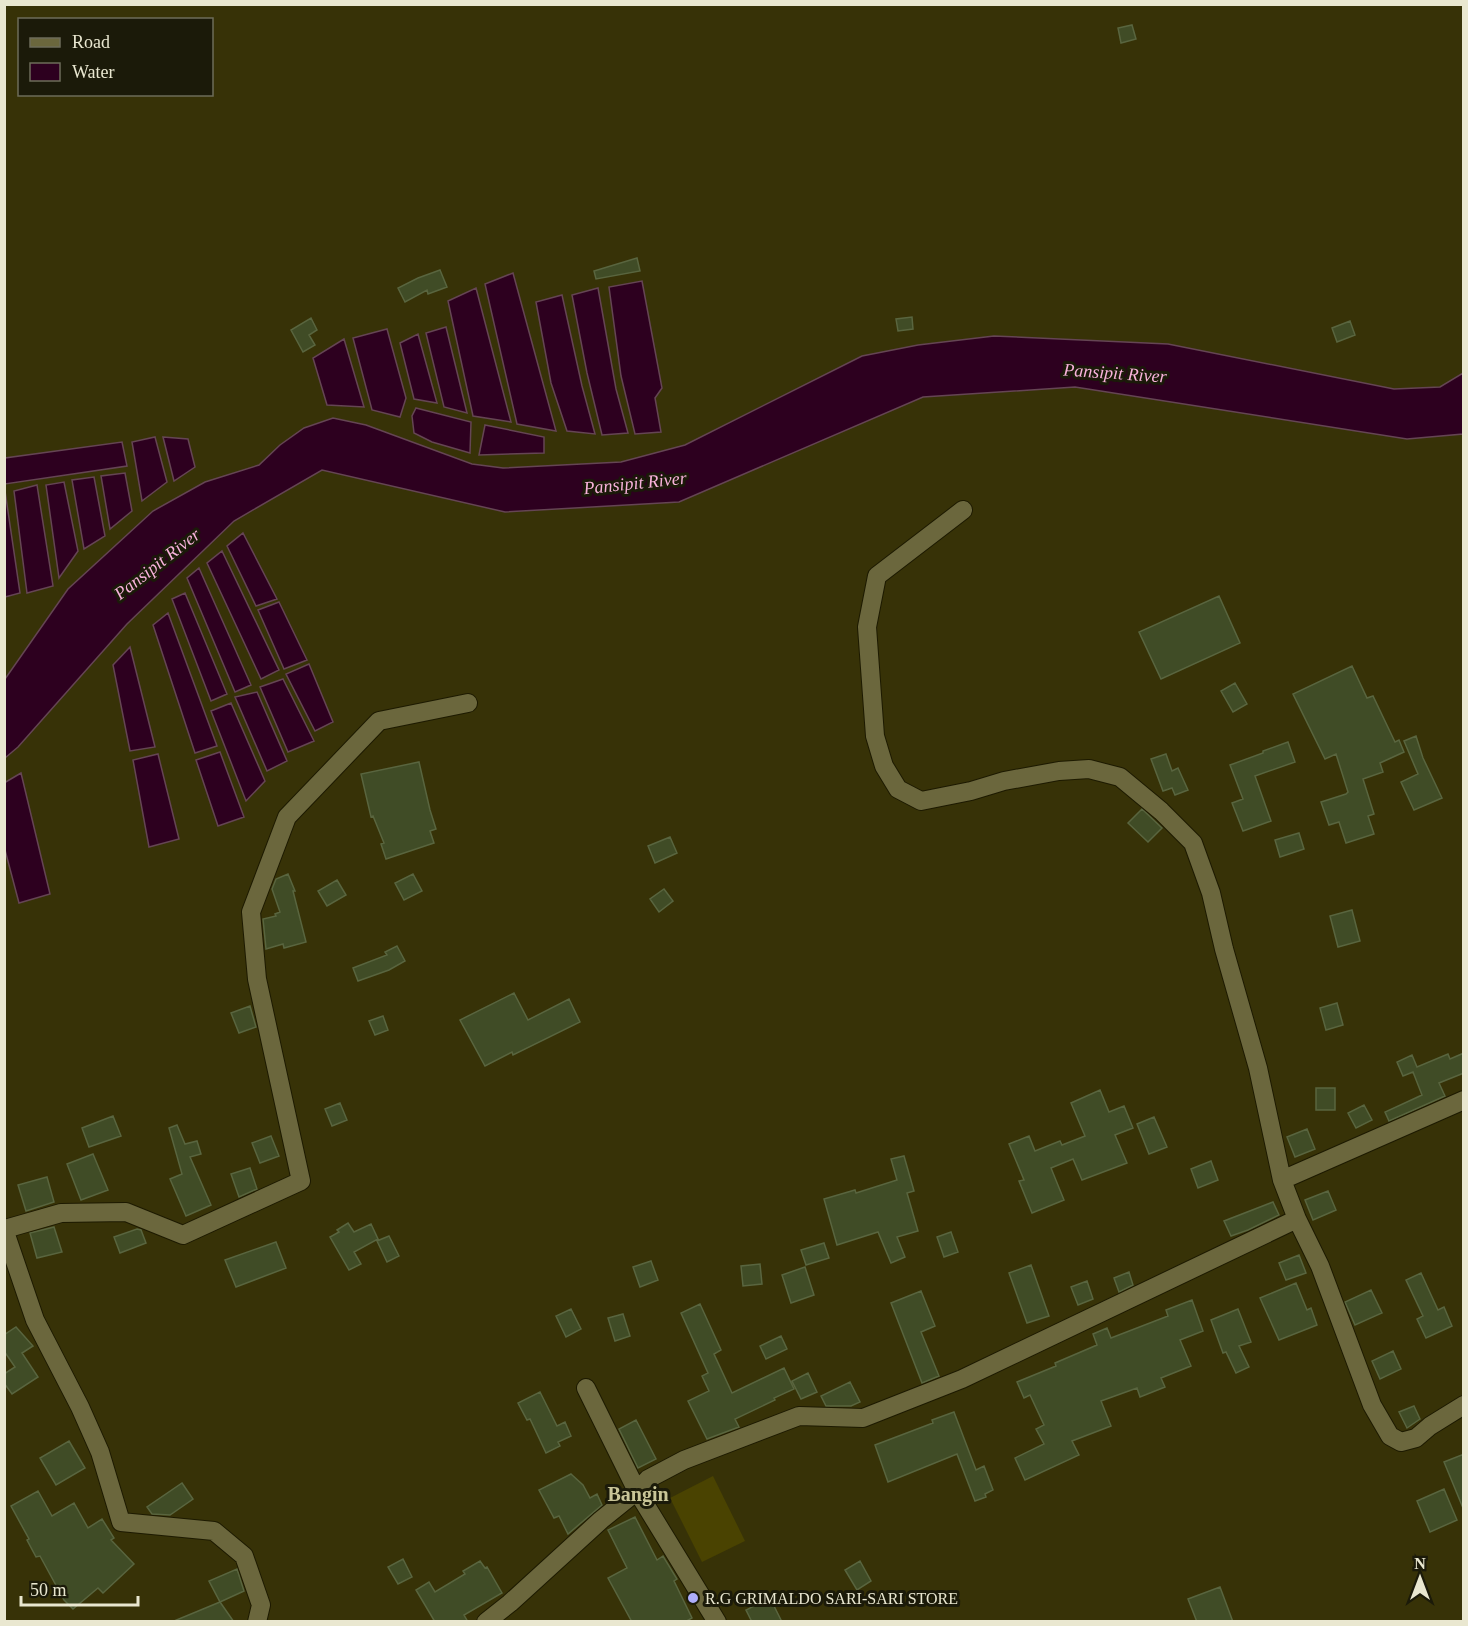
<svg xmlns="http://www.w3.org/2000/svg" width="1468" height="1626" viewBox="0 0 1468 1626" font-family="Georgia,serif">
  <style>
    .green { fill: #4a4301 }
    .water { fill: #2d001f; stroke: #654554; stroke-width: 1.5 }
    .building { fill: #404c26; stroke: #59653f; stroke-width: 1.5 }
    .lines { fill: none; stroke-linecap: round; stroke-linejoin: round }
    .minor-casing { stroke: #1d1a00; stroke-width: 20 }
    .minor { stroke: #6b673d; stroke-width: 18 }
    .poi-dot { fill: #aeaefb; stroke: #1b1a09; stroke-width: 2 }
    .labels { text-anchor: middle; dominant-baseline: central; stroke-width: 6; stroke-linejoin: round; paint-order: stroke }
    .poi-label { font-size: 16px; fill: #e9e7d0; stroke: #1b1a09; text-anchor: start }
    .water-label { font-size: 18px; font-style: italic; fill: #f8b2db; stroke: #1b1a09 }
    .quarter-label { font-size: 20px; font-weight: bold; fill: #c9c598; stroke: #1b1a09 }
  </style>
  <rect width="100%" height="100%" fill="#373207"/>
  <path class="green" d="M713,1476L745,1541L702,1562L670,1498Z"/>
  <path class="water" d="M513,273L556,431L517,424L485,284Z
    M642,281L662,388L655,398L661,432L635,434L621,376L609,287Z
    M476,288L511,422L473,416L448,301Z
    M598,288L616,389L628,433L602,435L587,373L572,295Z
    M562,295L582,386L595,434L567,431L551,383L536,302Z
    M446,327L467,413L444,407L426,333Z
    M387,329L406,398L400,417L372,410L353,338Z
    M418,334L437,403L414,399L400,343Z
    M994,336L1168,344L1394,389L1440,387L1463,373V434L1407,439L1075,387L923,397L679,502L505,512L322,470L234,521L127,624L18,747L5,758V679L68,589L153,511L205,482L259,465L280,445L304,428L333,418L366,425L472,464L503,468L621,462L685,445L862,356L918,345Z
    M344,339L364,407L327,405L313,358Z
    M416,408L471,422L470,453L432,442L414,433L412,416Z
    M485,425L544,437V453L479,455Z
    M155,437L167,482L142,501L132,442Z
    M163,437L188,439L195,467L174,481Z
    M122,442L127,466L5,484V458Z
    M125,473L132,511L110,529L101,476Z
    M94,477L105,536L84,549L72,480Z
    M64,482L78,551L59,578L46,485Z
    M37,485L53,586L27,593L14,491Z
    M5,491L20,593L5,597L4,491Z
    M243,533L277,599L256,606L227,546Z
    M222,551L279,670L261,679L207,563Z
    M199,568L251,685L235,692L187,578Z
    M185,593L227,694L211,701L172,599Z
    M279,602L307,660L284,669L258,610Z
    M168,613L217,746L195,753L153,625Z
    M130,647L155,747L130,751L113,665Z
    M309,664L333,722L315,731L286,674Z
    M283,679L314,741L288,752L260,687Z
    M257,692L287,761L267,771L235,697Z
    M231,703L265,781L246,801L211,711Z
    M220,752L244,817L218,826L196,760Z
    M158,754L179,839L149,847L133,760Z
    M21,773L50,894L19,903L5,850L4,783Z"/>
  <path class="building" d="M1132,25L1136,39L1121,43L1118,28Z
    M637,258L640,271L596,279L594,271Z
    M440,270L447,287L428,294L427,290L405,302L398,288L418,278Z
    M912,317L913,329L898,331L896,319Z
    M311,318L317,330L309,335L315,345L303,352L291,330Z
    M1350,321L1355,335L1337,342L1332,328Z
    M1219,596L1240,643L1161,679L1139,632Z
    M1352,666L1367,698L1373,696L1395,742L1399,740L1404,752L1380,763L1383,772L1363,779L1374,814L1368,816L1374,834L1346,843L1339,822L1329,825L1321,802L1346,794L1348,792L1336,754L1325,759L1293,694Z
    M1235,683L1247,704L1233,712L1221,691Z
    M1416,736L1423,758L1442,798L1414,810L1401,782L1418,774L1404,741Z
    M1288,742L1295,762L1255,776L1271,821L1243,831L1232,803L1243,799L1230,765L1263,753V751Z
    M1166,754L1172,771L1178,768L1188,790L1175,795L1172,788L1163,791L1151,759Z
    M419,762L430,810L436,829L430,831L434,843L386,859L381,844L384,843L373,816L371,817L361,774Z
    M1142,809L1162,828L1148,842L1128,823Z
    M1299,833L1304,849L1280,857L1275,840Z
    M670,837L677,853L655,863L648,846Z
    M288,874L295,891H293L306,942L284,948L283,944L266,949L263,919L276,916L275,914L280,912L272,889L276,879Z
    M413,874L422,891L404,900L395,883Z
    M337,880L346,895L327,906L318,891Z
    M664,889L673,901L659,912L650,899Z
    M1352,910L1360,941L1338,947L1330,916Z
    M397,946L405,961L389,970L358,981L353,968L387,955L385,952Z
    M514,993L528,1020L569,999L580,1022L513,1055L512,1052L485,1066L460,1020Z
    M1337,1003L1343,1025L1326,1030L1320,1008Z
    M250,1006L256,1027L239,1033L231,1013Z
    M383,1016L388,1030L375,1035L369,1021Z
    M1464,1053V1073L1439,1083L1445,1096L1389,1121L1385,1112L1422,1095L1413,1072L1403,1076L1397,1062L1412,1055L1417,1067L1448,1054L1450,1059Z
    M1316,1088H1335V1110H1316Z
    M1100,1090L1109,1112L1124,1106L1133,1128L1115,1135L1127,1163L1082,1180L1073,1159L1051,1168L1064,1200L1032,1213L1019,1181L1024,1180L1009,1144L1029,1136L1035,1151L1060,1141L1062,1145L1085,1136L1071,1103Z
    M340,1103L347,1120L332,1126L325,1109Z
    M1364,1105L1372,1120L1356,1128L1348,1113Z
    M113,1116L121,1136L89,1147L82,1128Z
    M1154,1117L1167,1147L1149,1154L1137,1124Z
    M177,1125L185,1144L197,1141L201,1154L190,1157L211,1205L186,1216L170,1179L182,1174L169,1128Z
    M1307,1129L1315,1149L1295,1157L1287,1137Z
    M271,1136L279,1156L260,1163L252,1143Z
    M93,1154L108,1190L81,1200L67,1164Z
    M904,1156L914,1191L907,1193L918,1231L897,1237L905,1257L891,1263L878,1232L837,1245L824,1199L855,1190L856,1193L897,1180L891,1159Z
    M1211,1161L1218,1180L1198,1188L1191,1169Z
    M250,1168L257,1189L239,1197L231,1174Z
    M47,1177L54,1202L26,1211L18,1185Z
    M1328,1191L1336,1210L1313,1220L1305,1200Z
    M1273,1202L1279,1215L1248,1230L1231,1236L1224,1221Z
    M348,1223L354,1232L371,1224L378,1239L354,1252L361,1264L349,1270L330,1237L339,1232L337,1230Z
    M54,1227L62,1252L37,1258L30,1233Z
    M137,1229L141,1230L146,1243L120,1253L114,1237Z
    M951,1232L958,1252L944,1257L937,1237Z
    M389,1236L399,1256L387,1262L377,1241Z
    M276,1242L286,1268L236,1287L225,1260Z
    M824,1243L829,1258L806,1265L801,1250Z
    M1299,1255L1306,1273L1286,1280L1279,1263Z
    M651,1261L658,1280L640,1287L633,1267Z
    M760,1264L762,1284L743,1286L741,1266Z
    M1031,1265L1049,1316L1027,1323L1009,1273Z
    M805,1267L814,1295L791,1303L782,1275Z
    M1129,1272L1133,1285L1119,1292L1114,1278Z
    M1421,1273L1438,1310L1444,1307L1452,1326L1426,1338L1417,1319L1423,1316L1406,1280Z
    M1087,1281L1093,1299L1078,1305L1071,1287Z
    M1296,1283L1307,1310L1311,1308L1317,1325L1279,1340L1260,1298Z
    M1371,1290L1382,1313L1355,1325L1345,1302Z
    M921,1291L935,1326L921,1332L939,1376L922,1383L891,1303Z
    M1192,1300L1203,1331L1180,1340L1191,1366L1161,1378L1165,1387L1140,1397L1137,1388L1101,1401L1111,1426L1072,1441L1079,1455L1025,1480L1015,1458L1044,1444L1036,1429L1044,1425L1030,1395L1024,1398L1017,1382L1056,1366L1055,1363L1097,1345L1093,1334L1107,1328L1111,1338L1168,1316L1166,1310Z
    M700,1304L721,1350L714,1354L732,1393L784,1368L794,1389L774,1398L775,1400L735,1419L739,1427L707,1439L688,1401L709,1391L702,1376L708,1373L681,1313Z
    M571,1309L581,1329L566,1337L556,1316Z
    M1238,1309L1251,1342L1239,1346L1249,1367L1236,1373L1226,1352L1223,1353L1211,1320Z
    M623,1314L630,1336L615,1341L608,1318Z
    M16,1327L33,1346L22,1353L38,1377L12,1394L4,1383V1374L15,1367L4,1351V1335Z
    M781,1336L787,1349L766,1359L760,1346Z
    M1393,1351L1401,1369L1380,1379L1372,1361Z
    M808,1373L817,1392L801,1399L792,1381Z
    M850,1382L860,1402L851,1406H826L821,1396Z
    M540,1392L557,1426L565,1422L571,1436L558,1442L560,1446L546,1453L530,1419L527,1420L518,1403Z
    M1414,1406L1420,1419L1407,1428L1399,1412Z
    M954,1412L976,1470L984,1466L993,1490L985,1494L986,1497L975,1501L957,1454L888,1482L875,1445L933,1423L932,1420Z
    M636,1420L656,1459L638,1468L619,1429Z
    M69,1441L85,1468L56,1485L40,1458Z
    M1464,1454V1508H1463L1444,1462Z
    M571,1474L583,1485L590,1498L597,1494L602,1505L568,1534L559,1516L554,1518L539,1490Z
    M182,1483L193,1499L170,1515L152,1514L147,1507Z
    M1444,1489L1457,1520L1430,1532L1417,1501Z
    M38,1491L52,1516L74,1503L88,1528L102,1519L114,1538L111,1540L134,1564L103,1593L98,1588L73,1609L64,1600L40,1556L36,1557L27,1540L29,1539L11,1506Z
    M635,1517L657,1560L663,1556L677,1579L674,1581L692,1618L685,1622H632L608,1578L627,1568L608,1530Z
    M403,1559L412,1577L398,1584L388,1567Z
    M480,1561L485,1568L487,1567L502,1593L464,1615L468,1622H435L416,1590L429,1582L435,1592L465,1574L463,1571Z
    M860,1561L871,1581L857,1590L845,1570Z
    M237,1569L244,1591L220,1602L209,1581Z
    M1220,1587L1233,1622H1197L1188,1599Z
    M770,1598L782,1622H752L746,1610Z
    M220,1602L234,1622H174V1621Z"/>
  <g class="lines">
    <g class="minor-casing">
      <path id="minor" d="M963,510L877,576L867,627L875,736L884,766L898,789L921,801L971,791L1004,781L1059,771L1089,769L1120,777L1161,811L1193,843L1211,893L1224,949L1258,1068L1282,1180L1297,1219L1320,1266L1372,1405L1390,1436L1401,1442L1416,1438L1430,1426L1464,1405
        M1282,1180L1464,1100
        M4,1229L35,1320L80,1407L100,1452L121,1522L214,1531L244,1556L261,1605L257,1622
        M5,1229L61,1213L126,1212L183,1235L301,1181L257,979L251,912L287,817L379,721L468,703
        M586,1388L637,1491L717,1622
        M486,1622L510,1603L601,1520L637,1491L648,1479L684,1460L799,1416L863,1418L962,1379L1297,1219"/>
    </g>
    <use href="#minor" class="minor"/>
  </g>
  <circle class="poi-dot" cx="693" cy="1598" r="6"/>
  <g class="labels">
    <g class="poi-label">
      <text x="705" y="1598">R.G GRIMALDO SARI-SARI STORE</text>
    </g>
    <g class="water-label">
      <text transform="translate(1115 373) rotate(4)">Pansipit River</text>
      <text transform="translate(635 483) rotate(-6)">Pansipit River</text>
      <text transform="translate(157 564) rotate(-38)">Pansipit River</text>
    </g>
    <g class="quarter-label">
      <text x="638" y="1494">Bangin</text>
    </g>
  </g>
  <rect width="1468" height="1626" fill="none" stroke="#e9e7d0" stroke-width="12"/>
  <rect x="18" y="18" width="195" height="78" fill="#1b1a09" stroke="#6d6c59" stroke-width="1.5"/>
  <rect x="30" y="38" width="30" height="9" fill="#6b673d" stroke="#6d6c59" stroke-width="1.5"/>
  <text x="72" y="48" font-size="18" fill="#e9e7d0">Road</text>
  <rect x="30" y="63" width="30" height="18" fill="#2d001f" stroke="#6d6c59" stroke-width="1.5"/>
  <text x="72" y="78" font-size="18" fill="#e9e7d0">Water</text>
  <g transform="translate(1420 1578)" stroke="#1b1a09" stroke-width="4.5" paint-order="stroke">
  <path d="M0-4.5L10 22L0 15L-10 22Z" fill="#e9e7d0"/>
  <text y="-9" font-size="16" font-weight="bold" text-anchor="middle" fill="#e9e7d0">N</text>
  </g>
  <path d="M21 1596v9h117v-9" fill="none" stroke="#e9e7d0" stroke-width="3"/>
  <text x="30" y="1596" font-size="18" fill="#e9e7d0" stroke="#1b1a09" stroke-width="4.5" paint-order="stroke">50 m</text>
</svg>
